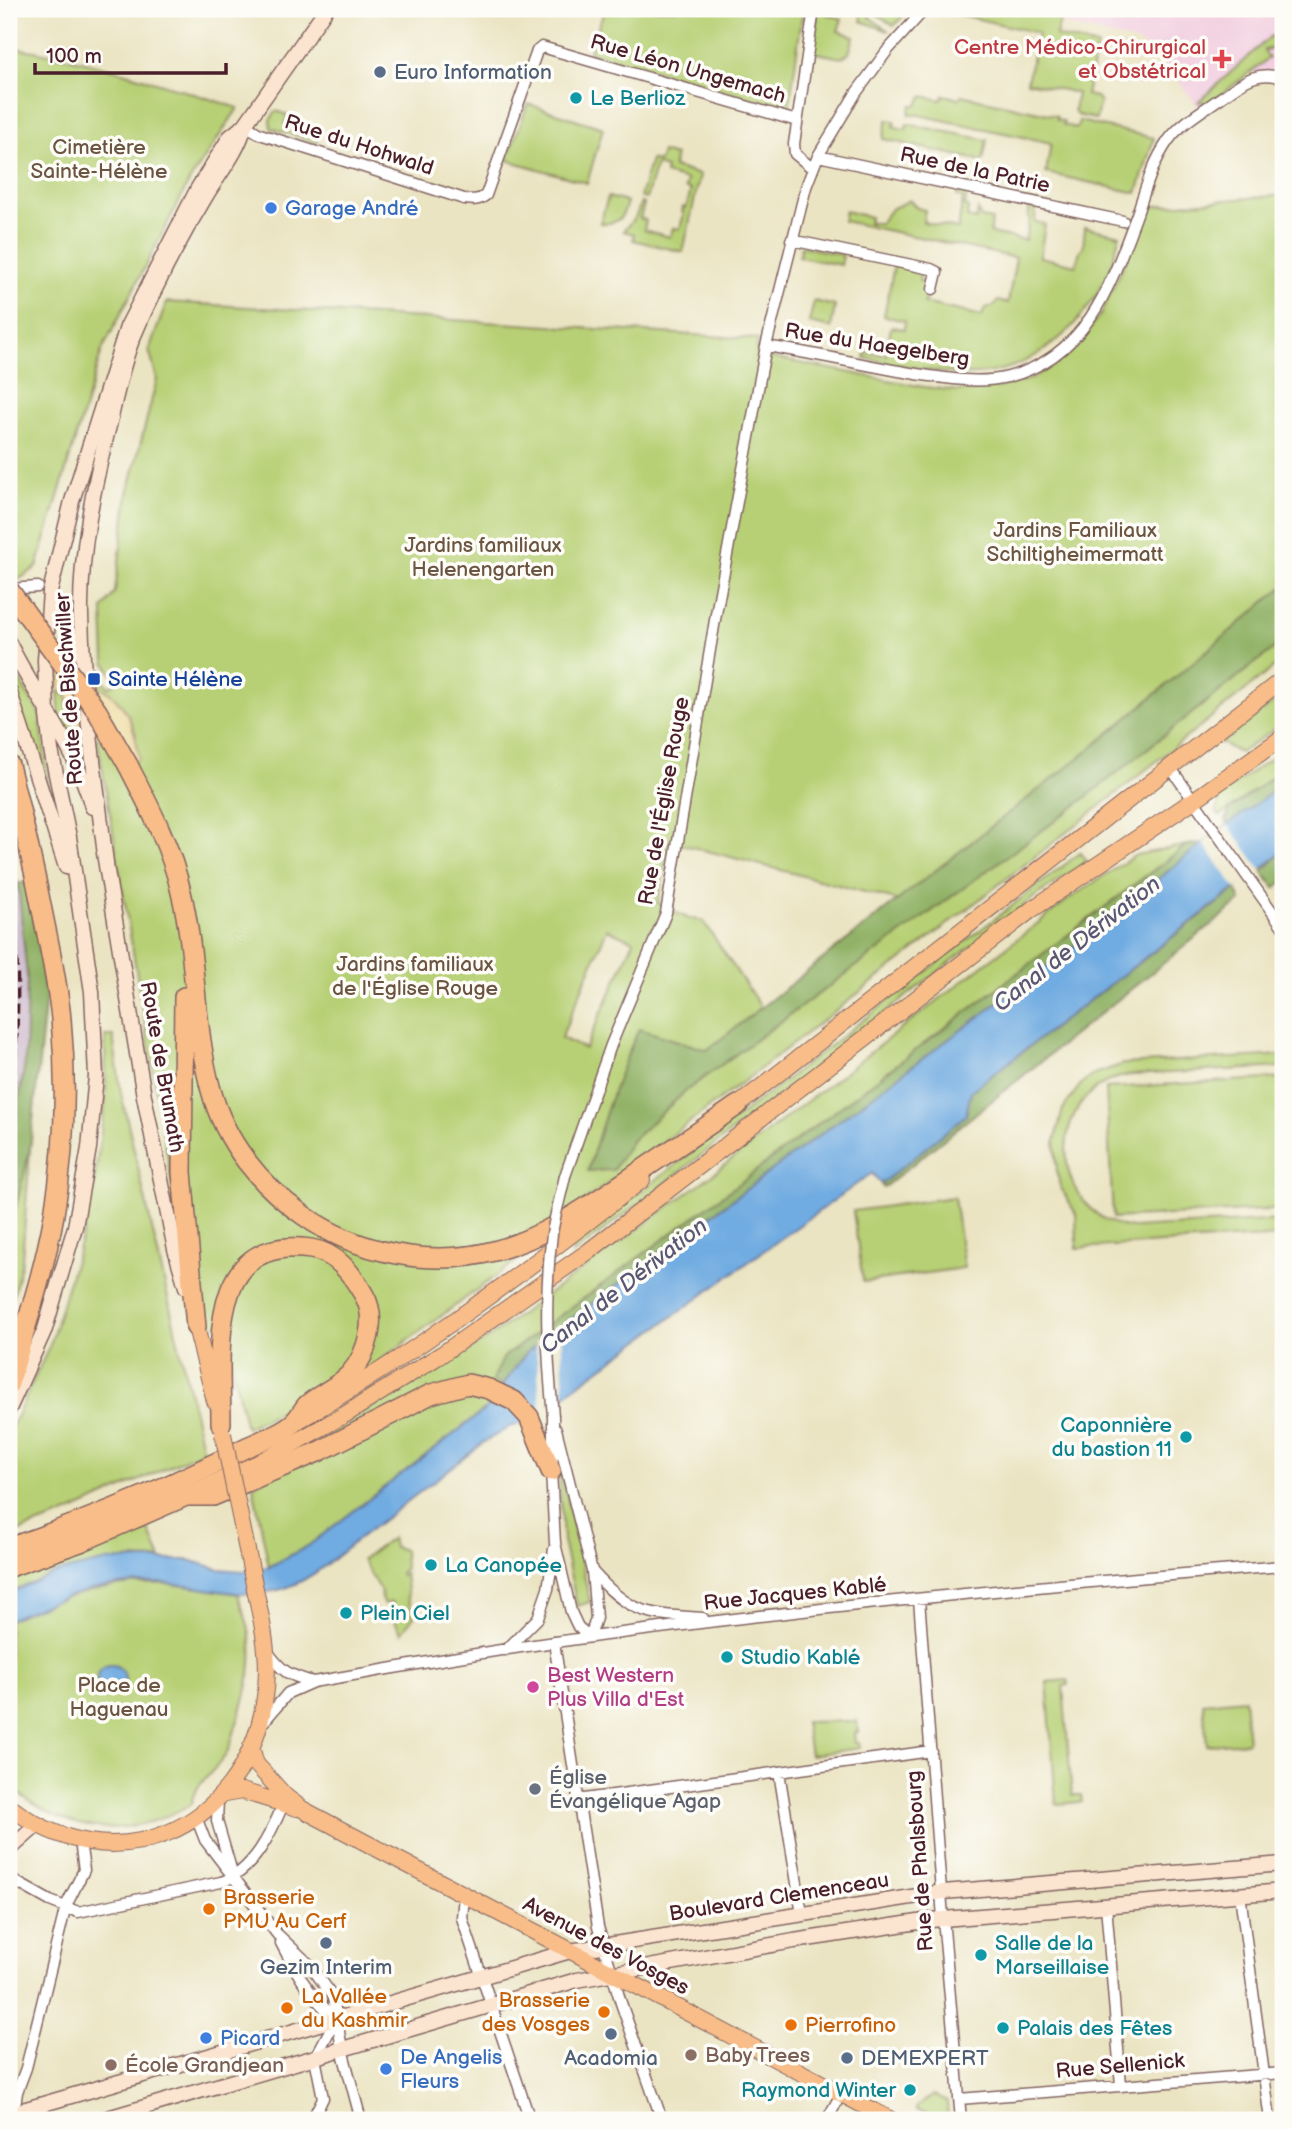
<svg xmlns="http://www.w3.org/2000/svg" width="1292" height="2129" viewBox="0 0 1292 2129" font-family="'Balsamiq Sans',sans-serif">
  <style>
    .built { fill: #f2cfe0 }
    .industrial { fill: #cfbdcf }
    .green { fill: #b7d075; stroke: #807850; stroke-width: 2; fill-rule: evenodd }
    .forest { fill: #91b266; stroke: #6e6848; stroke-width: 2 }
    .sand { fill: #eeda9e; stroke: #9c7c64; stroke-width: 2 }
    .water { fill: #70abe1; stroke: #5d6586; stroke-width: 2 }
    .pier { fill: #ebe4c3 }
    .lines { fill: none; stroke-linecap: round; stroke-linejoin: round }
    .street-casing { stroke: #826460; stroke-width: 13 }
    .secondary-casing { stroke: #826460; stroke-width: 17 }
    .primary-casing { stroke: #826460; stroke-width: 18 }
    .highway-casing { stroke: #826460; stroke-width: 22 }
    .street { stroke: #fff; stroke-width: 10 }
    .secondary { stroke: #fce5d0; stroke-width: 14 }
    .primary { stroke: #f8bd89; stroke-width: 16 }
    .highway { stroke: #f8bd89; stroke-width: 19 }
    .rail { stroke: #4a1f2b; stroke-width: 3.5; stroke-dasharray: 10 5; stroke-linecap: butt }
    .street-bridge-casing { stroke: #826460; stroke-width: 13; stroke-linecap: butt }
    .primary-bridge-casing { stroke: #826460; stroke-width: 18; stroke-linecap: butt }
    .highway-bridge-casing { stroke: #826460; stroke-width: 22; stroke-linecap: butt }
    .street-bridge { stroke: #fff; stroke-width: 10 }
    .primary-bridge { stroke: #f8bd89; stroke-width: 16 }
    .highway-bridge { stroke: #f8bd89; stroke-width: 19 }
    .health-dot { fill: #e0444e; stroke: #fdfcf7; stroke-width: 2.5 }
    .service-dot { fill: #5c6f8a; stroke: #fdfcf7; stroke-width: 2.5 }
    .culture-dot { fill: #0f9aa8; stroke: #fdfcf7; stroke-width: 2.5 }
    .shop-dot { fill: #3f7fe0; stroke: #fdfcf7; stroke-width: 2.5 }
    .transit-dot { fill: #1a4fb4; stroke: #fdfcf7; stroke-width: 2.5 }
    .hotel-dot { fill: #d1479c; stroke: #fdfcf7; stroke-width: 2.5 }
    .worship-dot { fill: #6b7280; stroke: #fdfcf7; stroke-width: 2.5 }
    .food-dot { fill: #e8710a; stroke: #fdfcf7; stroke-width: 2.5 }
    .education-dot { fill: #8d6e63; stroke: #fdfcf7; stroke-width: 2.5 }
    .labels { text-anchor: middle; dominant-baseline: central; stroke-width: 7; stroke-linejoin: round; paint-order: stroke }
    .health-label { font-size: 21px; fill: #be3a42; stroke: #fdfcf7; text-anchor: end }
    .street-label { font-size: 21px; fill: #4a1f2b; stroke: #fdfcf7 }
    .service-label { font-size: 21px; fill: #4e5e75; stroke: #fdfcf7; text-anchor: start }
    .culture-label { font-size: 21px; fill: #0d838f; stroke: #fdfcf7; text-anchor: start }
    .park-label { font-size: 21px; fill: #6b5441; stroke: #fdfcf7 }
    .shop-label { font-size: 21px; fill: #366cbe; stroke: #fdfcf7; text-anchor: start }
    .transit-label { font-size: 21px; fill: #164399; stroke: #fdfcf7; text-anchor: start }
    .hotel-label { font-size: 21px; fill: #b23c85; stroke: #fdfcf7; text-anchor: start }
    .worship-label { font-size: 21px; fill: #5b616d; stroke: #fdfcf7; text-anchor: start }
    .food-label { font-size: 21px; fill: #c56008; stroke: #fdfcf7; text-anchor: start }
    .education-label { font-size: 21px; fill: #785e54; stroke: #fdfcf7; text-anchor: start }
    .water-label { font-size: 23px; font-style: italic; fill: #595774; stroke: #fdfcf7 }
  </style>
  <rect width="100%" height="100%" fill="#fdfcf7"/>
  <filter id="ink" filterUnits="userSpaceOnUse"><feTurbulence type="fractalNoise" baseFrequency=".0143" numOctaves="2"/><feDisplacementMap in="SourceGraphic" scale="14" xChannelSelector="R" yChannelSelector="G"/><feConvolveMatrix kernelMatrix="1 2 1 2 8 2 1 2 1" color-interpolation-filters="sRGB"/></filter>
  <filter id="wash" filterUnits="userSpaceOnUse"><feTurbulence type="fractalNoise" baseFrequency=".00686" numOctaves="4" result="noise"/><feDisplacementMap in="SourceGraphic" scale="28" xChannelSelector="R" yChannelSelector="G"/><feGaussianBlur stdDeviation="1.57" result="paint"/><feColorMatrix in="noise" values="0 0 0 0 0 0 0 0 0 0 0 0 0 0 0 0 0 1.4 0 .05"/><feComposite in="paint" operator="in"/></filter>
  <g filter="url(#wash)">
    <rect width="100%" height="100%" fill="#ebe4c3"/>
    <path class="built" d="M1063,9H1283V73L1272,69L1269,72L1250,73L1201,110L1154,50L1134,41L1059,23Z"/>
    <path class="industrial" d="M9,828L18,883L27,977L25,1063L9,1158Z"/>
    <path class="green" d="M605,9H803L789,109L589,52Z
      M859,9H886L905,14L894,26L872,11L869,17L889,31L861,21L862,15L858,14Z
      M935,9H994L1011,13L1019,9H1063L1056,36L1097,46L1086,95L1096,97L1100,101L1096,119L1077,115L1074,110L1077,93L1027,82L1038,33Z
      M818,11L842,19L838,31L854,36L849,53L841,58L812,52Z
      M1271,36L1275,40L1281,36L1283,47L1264,50L1269,58L1210,103L1198,102Z
      M9,47C87,58 162,84 238,108L190,180L102,350L37,567L15,582H9Z
      M944,95L960,99L961,95L1057,116V120L1064,121L1063,125L1077,128L1079,121L1154,138L1137,193L1046,173L1051,143L919,115H909L911,105H917L923,96L941,100Z
      M528,104L603,128L587,183L507,160Z
      M276,111L287,115L285,124L310,131L312,126L320,128L317,143L271,128L270,120Z
      M887,120L895,121L894,127L906,129L907,124L987,140L983,161L883,139Z
      M662,152L675,156L673,167L700,175L683,252L633,240L634,234L623,231L635,218L641,203L644,204L640,218L646,220L644,230L670,237L673,228L680,229L684,213L682,212L683,207L686,208L691,190L685,188L687,180L665,174L666,168L656,165L646,199L640,197L651,160L659,162Z
      M958,191L967,194L965,206L968,208L967,218L976,220L978,210L981,218L992,220L990,233L1025,240L1030,218L1028,217L1030,209L1026,207L1027,204L1036,206L1035,222L1045,224L1040,257L1076,265L1080,250L1083,248L1085,227L1120,235C1115,249 1112,267 1105,280C1076,334 1025,378 960,374C928,372 897,364 865,358L866,352L886,355L891,327L904,329L905,321L884,316L894,266L921,271L919,281L929,283L924,303L982,316L985,308L994,306L998,301L1008,303L1016,258L843,221L845,211L870,217L869,223H880L891,209L910,200L917,208L925,210L923,222L958,229L963,198L957,196Z
      M1283,195V587L1089,750L899,901L669,841L658,903L687,918L703,921L762,1009L707,1050L639,1029L613,1170L632,1140L687,1090L1070,810L1283,641V660L1103,804L755,1073L582,1203L526,1254L374,1365L246,1428L229,1353L228,1323L212,1327L178,1220L97,737L136,735C129,713 119,697 98,685L97,674L109,687L117,682L105,662L103,609L115,592L128,493L157,379L149,350L167,302L757,339V355L924,387L958,391L996,388L1034,378L1071,351L1101,314L1125,261L1145,207ZM607,929L634,941L585,1049L561,1038Z
      M608,197L627,202C623,217 619,225 600,223Z
      M801,246L843,255L841,265L799,257Z
      M814,301L835,306L831,328L809,323Z
      M12,668L40,715L51,802L9,675V671Z
      M58,690L68,697L67,713L78,730L72,745L60,723Z
      M1283,695V723L1240,753L1221,743Z
      M1283,750V769L1220,816L1216,811L1221,794Z
      M1187,845L744,1180L504,1357L492,1381L502,1385L486,1409L308,1546L269,1567L253,1486L325,1442L323,1436L484,1341L705,1180L1073,896L1136,855Z
      M1080,853L1087,861L1037,895L572,1255L573,1244Z
      M105,1036H113L121,1093L203,1451L66,1514L9,1535V1433L50,1345L84,1230L94,1183L106,1097Z
      M1283,1055V1067L1131,1075C1043,1087 1046,1216 1132,1228L1283,1220V1236L1077,1248L1076,1214L1061,1188L1057,1173L1055,1141L1063,1109L1081,1084L1094,1074L1124,1064Z
      M1283,1078V1209L1113,1218L1106,1088Z
      M30,1149L22,1261L9,1313V1230L11,1227Z
      M954,1197L964,1268L863,1282L853,1211Z
      M561,1470L590,1602L577,1606L563,1541L559,1472Z
      M149,1530L161,1559C103,1557 61,1570 9,1593V1575Z
      M392,1538L394,1547L404,1550L405,1568L400,1573L401,1576L405,1574L408,1598L414,1616L401,1633L395,1621L392,1602L383,1604L381,1592L362,1560Z
      M131,1584H171L238,1594C240,1603 244,1611 246,1619C258,1655 248,1692 236,1726C233,1736 231,1747 225,1756C214,1772 194,1785 191,1804C126,1842 64,1834 9,1785V1620C53,1599 83,1591 131,1584Z
      M1068,1680V1685L1063,1686L1072,1795H1081L1082,1802L1056,1804L1047,1682Z
      M1244,1699L1248,1742L1207,1745L1203,1703Z
      M857,1721L858,1732L854,1733L855,1742H859L860,1748L810,1755L805,1722Z
      M934,2095L947,2102L948,2119L946,2120L916,2110V2107Z"/>
    <path class="forest" d="M1283,587V641L1070,810L687,1090L632,1140L613,1170L588,1171C602,1122 617,1075 639,1029L707,1050L1089,750Z
      M1283,769V784L1228,825L1226,820L1229,810Z
      M1203,843L1092,933L527,1352L502,1385L492,1381L504,1357L744,1180L1187,845Z
      M1283,852V882L1275,888L1262,871Z
      M18,883H28L46,995L30,1149L11,1228L9,1230V1158L25,1063L27,977Z
      M1236,889L1241,901L883,1188L881,1184L966,1115L971,1091Z"/>
    <path class="sand" d="M63,650L76,651L82,733L89,787L72,745L78,730L67,713L68,697L58,690Z
      M98,685C127,702 136,727 139,759L122,769L104,736Z"/>
    <path class="water" d="M1283,784V852L971,1091L966,1115L881,1184L872,1173L572,1389L540,1418L510,1427L484,1442C444,1474 403,1505 362,1536C337,1555 310,1583 278,1590C242,1599 208,1588 173,1584C115,1578 60,1596 9,1620V1593L55,1573L112,1560H189L219,1569L243,1571L269,1567L308,1546L486,1409L527,1352L1092,933L1203,843Z
      M97 1679a14 14 0 1 1 28 0a14 14 0 1 1-28 0Z"/>
    <path class="pier" d="M1228,825L1262,871L1236,889L1203,843Z
      M561,1323L564,1401L545,1418H541L536,1341Z"/>
  </g>
  <g filter="url(#ink)">
    <g class="lines">
      <g class="street-casing">
        <path id="street" d="M245,125L260,134L464,199C473,200 479,201 486,195L537,51L542,47L797,121
          M818,156L1123,221
          M812,168L795,154L794,144L814,9
          M791,240L931,269L937,272L933,289
          M766,346C819,354 871,367 923,375C952,379 979,384 1008,377C1088,356 1111,284 1137,214C1146,188 1152,164 1168,141C1181,122 1207,108 1226,94C1245,80 1259,70 1283,78
          M9,589L38,587
          M1170,767L1283,927
          M565,1176L611,1045L666,913L716,614L766,346L806,187L818,156L856,93L887,51L925,9
          M553,1416V1456L551,1471L555,1543L571,1612L578,1627L590,1637
          M556,1429L592,1571L596,1618L590,1637
          M592,1571C631,1615 647,1614 703,1618
          M919,1599L943,1918L961,2120
          M554,1642L598,1927L621,2003L662,2120
          M506,1650L538,1618L548,1589L554,1549
          M267,1651C282,1672 288,1675 313,1682
          M261,1725L288,1693L313,1682C391,1669 469,1654 548,1643C792,1609 1038,1585 1283,1566
          M779,1772L802,1914
          M218,1800L217,1821L231,1869
          M577,1800L931,1751
          M196,1817L205,1840L277,1934L311,1966L333,1997L342,2049L361,2120
          M9,1878L50,1901L78,1912L221,1882C253,1872 271,1833 283,1805
          M1240,1894L1270,2120
          M464,1895L462,1918L530,2120
          M1106,1905L1121,2085
          M281,1943C297,1974 309,1995 336,2019
          M959,2099L1283,2073
          M13,2120L17,2092L26,2068L66,1906L84,1870L80,1841
          M312,2120L323,2098L315,2058L336,2019
          M827,2120L841,2094"/>
      </g>
      <g class="secondary-casing">
        <path id="secondary" d="M9,643C36,698 76,747 92,807
          M9,690L66,867
          M104,853L144,1096L175,1249L186,1287
          M106,863C96,781 83,698 81,615C80,550 94,484 110,422C116,395 122,366 132,340C153,290 179,240 207,194C221,171 238,152 245,125
          M9,1409L45,1329L75,1227L89,1148L96,1076L92,992L69,837L51,750L47,715L45,660L50,592L72,501L127,327L198,188L230,137L245,125L326,9
          M9,1850L37,1825
          M9,2114L570,1951L943,1892L1283,1864
          M101,2120L577,1980L794,1941L931,1920L1283,1891"/>
      </g>
      <g class="primary-casing">
        <path id="primary" d="M728,1113L1283,679
          M196,1327L215,1401
          M299,1420C420,1351 532,1266 642,1180
          M188,1495L258,1463L346,1414L442,1354L589,1251L1031,910L1194,800L1283,737
          M251,1747L256,1764L286,1797L302,1809L891,2120
          M225,1794L242,1791L297,1808
          M9,1806C113,1887 242,1831 264,1704C270,1671 266,1640 259,1608"/>
      </g>
      <g class="highway-casing">
        <path id="highway" d="M9,765C22,816 34,868 44,920C51,953 58,986 61,1019C67,1084 65,1150 54,1215C44,1272 25,1328 9,1384
          M128,765C149,806 171,847 181,892C197,957 193,1025 211,1090C225,1142 260,1185 303,1215C356,1253 430,1268 494,1251C544,1238 587,1207 629,1179C665,1154 702,1130 738,1105
          M184,997L182,1172L196,1327
          M9,1548C89,1520 167,1489 243,1449C257,1442 283,1433 294,1422C300,1417 302,1410 307,1405C320,1394 338,1387 350,1374C367,1355 378,1319 364,1295C352,1274 337,1253 311,1249C204,1234 221,1354 221,1423
          M9,1567L83,1541L186,1496H213L320,1451L431,1394L468,1384L489,1389L514,1401L529,1417L551,1471"/>
      </g>
      <use href="#street" class="street"/>
      <use href="#secondary" class="secondary"/>
      <use href="#primary" class="primary"/>
      <use href="#highway" class="highway"/>
      <path class="rail" d="M9,869C21,954 20,1041 9,1126"/>
      <g class="street-bridge-casing">
        <path id="street-bridge" d="M553,1416C547,1355 544,1294 552,1234C555,1214 561,1195 565,1176"/>
      </g>
      <g class="primary-bridge-casing">
        <path id="primary-bridge" d="M223,1434L259,1608"/>
      </g>
      <g class="highway-bridge-casing">
        <path id="highway-bridge" d="M9,590L97,711L128,765"/>
      </g>
      <use href="#street-bridge" class="street-bridge"/>
      <use href="#primary-bridge" class="primary-bridge"/>
      <use href="#highway-bridge" class="highway-bridge"/>
    </g>
  </g>
  <path class="health-dot" d="M1218.5 48.5h7v7h7v7h-7v7h-7v-7h-7v-7h7z"/>
  <g class="service-dot">
    <circle cx="380" cy="72" r="7"/>
    <circle cx="326" cy="1943" r="7"/>
    <circle cx="611" cy="2034" r="7"/>
    <circle cx="847" cy="2058" r="7"/>
  </g>
  <g class="culture-dot">
    <circle cx="576" cy="98" r="7"/>
    <circle cx="1186" cy="1437" r="7"/>
    <circle cx="431" cy="1565" r="7"/>
    <circle cx="346" cy="1613" r="7"/>
    <circle cx="727" cy="1657" r="7"/>
    <circle cx="981" cy="1955" r="7"/>
    <circle cx="1003" cy="2028" r="7"/>
    <circle cx="910" cy="2090" r="7"/>
  </g>
  <g class="shop-dot">
    <circle cx="271" cy="208" r="7"/>
    <circle cx="206" cy="2038" r="7"/>
    <circle cx="386" cy="2069" r="7"/>
  </g>
  <rect class="transit-dot" x="87" y="672" width="14" height="14" rx="3.5"/>
  <circle class="hotel-dot" cx="533" cy="1687" r="7"/>
  <circle class="worship-dot" cx="535" cy="1789" r="7"/>
  <g class="food-dot">
    <circle cx="209" cy="1909" r="7"/>
    <circle cx="287" cy="2008" r="7"/>
    <circle cx="604" cy="2012" r="7"/>
    <circle cx="791" cy="2025" r="7"/>
  </g>
  <g class="education-dot">
    <circle cx="691" cy="2055" r="7"/>
    <circle cx="111" cy="2065" r="7"/>
  </g>
  <g class="labels">
    <g class="health-label">
      <text x="1206" y="47">Centre Médico-Chirurgical<tspan x="1206" dy="24">et Obstétrical</tspan></text>
    </g>
    <g class="street-label">
      <text transform="translate(688 69) rotate(16)">Rue Léon Ungemach</text>
      <text transform="translate(359 145) rotate(18)">Rue du Hohwald</text>
      <text transform="translate(975 170) rotate(12)">Rue de la Patrie</text>
      <text transform="translate(877 345) rotate(9)">Rue du Haegelberg</text>
      <text transform="translate(69 689) rotate(-94)">Route de Bischwiller</text>
      <text transform="translate(664 801) rotate(-80)">Rue de l'Église Rouge</text>
      <text transform="translate(162 1067) rotate(80)">Route de Brumath</text>
      <text transform="translate(795 1594) rotate(-6)">Rue Jacques Kablé</text>
      <text transform="translate(920 1861) rotate(-94)">Rue de Phalsbourg</text>
      <text transform="translate(779 1897) rotate(-9)">Boulevard Clemenceau</text>
      <text transform="translate(606 1946) rotate(28)">Avenue des Vosges</text>
      <text transform="translate(1120 2066) rotate(-5)">Rue Sellenick</text>
    </g>
    <g class="service-label">
      <text x="394" y="72">Euro Information</text>
      <text x="326" y="1967" text-anchor="middle">Gezim Interim</text>
      <text x="611" y="2058" text-anchor="middle">Acadomia</text>
      <text x="861" y="2058">DEMEXPERT</text>
    </g>
    <g class="culture-label">
      <text x="590" y="98">Le Berlioz</text>
      <text x="1172" y="1425" text-anchor="end">Caponnière<tspan x="1172" dy="24">du bastion 11</tspan></text>
      <text x="445" y="1565">La Canopée</text>
      <text x="360" y="1613">Plein Ciel</text>
      <text x="741" y="1657">Studio Kablé</text>
      <text x="995" y="1943">Salle de la<tspan x="995" dy="24">Marseillaise</tspan></text>
      <text x="1017" y="2028">Palais des Fêtes</text>
      <text x="896" y="2090" text-anchor="end">Raymond Winter</text>
    </g>
    <g class="park-label">
      <text x="99" y="147">Cimetière<tspan x="99" dy="24">Sainte-Hélène</tspan></text>
      <text x="1075" y="530">Jardins Familiaux<tspan x="1075" dy="24">Schiltigheimermatt</tspan></text>
      <text x="483" y="545">Jardins familiaux<tspan x="483" dy="24">Helenengarten</tspan></text>
      <text x="415" y="964">Jardins familiaux<tspan x="415" dy="24">de l'Église Rouge</tspan></text>
      <text x="119" y="1685">Place de<tspan x="119" dy="24">Haguenau</tspan></text>
    </g>
    <g class="shop-label">
      <text x="285" y="208">Garage André</text>
      <text x="220" y="2038">Picard</text>
      <text x="400" y="2057">De Angelis<tspan x="400" dy="24">Fleurs</tspan></text>
    </g>
    <g class="transit-label">
      <text x="108" y="679">Sainte Hélène</text>
    </g>
    <g class="hotel-label">
      <text x="547" y="1675">Best Western<tspan x="547" dy="24">Plus Villa d'Est</tspan></text>
    </g>
    <g class="worship-label">
      <text x="549" y="1777">Église<tspan x="549" dy="24">Évangélique Agap</tspan></text>
    </g>
    <g class="food-label">
      <text x="223" y="1897">Brasserie<tspan x="223" dy="24">PMU Au Cerf</tspan></text>
      <text x="301" y="1996">La Vallée<tspan x="301" dy="24">du Kashmir</tspan></text>
      <text x="590" y="2000" text-anchor="end">Brasserie<tspan x="590" dy="24">des Vosges</tspan></text>
      <text x="805" y="2025">Pierrofino</text>
    </g>
    <g class="education-label">
      <text x="705" y="2055">Baby Trees</text>
      <text x="125" y="2065">École Grandjean</text>
    </g>
    <g class="water-label">
      <text transform="translate(1077 944) rotate(-38)">Canal de Dérivation</text>
      <text transform="translate(624 1286) rotate(-38)">Canal de Dérivation</text>
    </g>
  </g>
  <rect width="1292" height="2129" fill="none" stroke="#fdfcf7" stroke-width="35"/>
  <path d="M35 63v10h191v-10" fill="none" stroke="#4a1f2b" stroke-width="3.5"/>
  <text x="46" y="63" font-size="21" fill="#4a1f2b" stroke="#fdfcf7" stroke-width="5" paint-order="stroke">100 m</text>
</svg>
